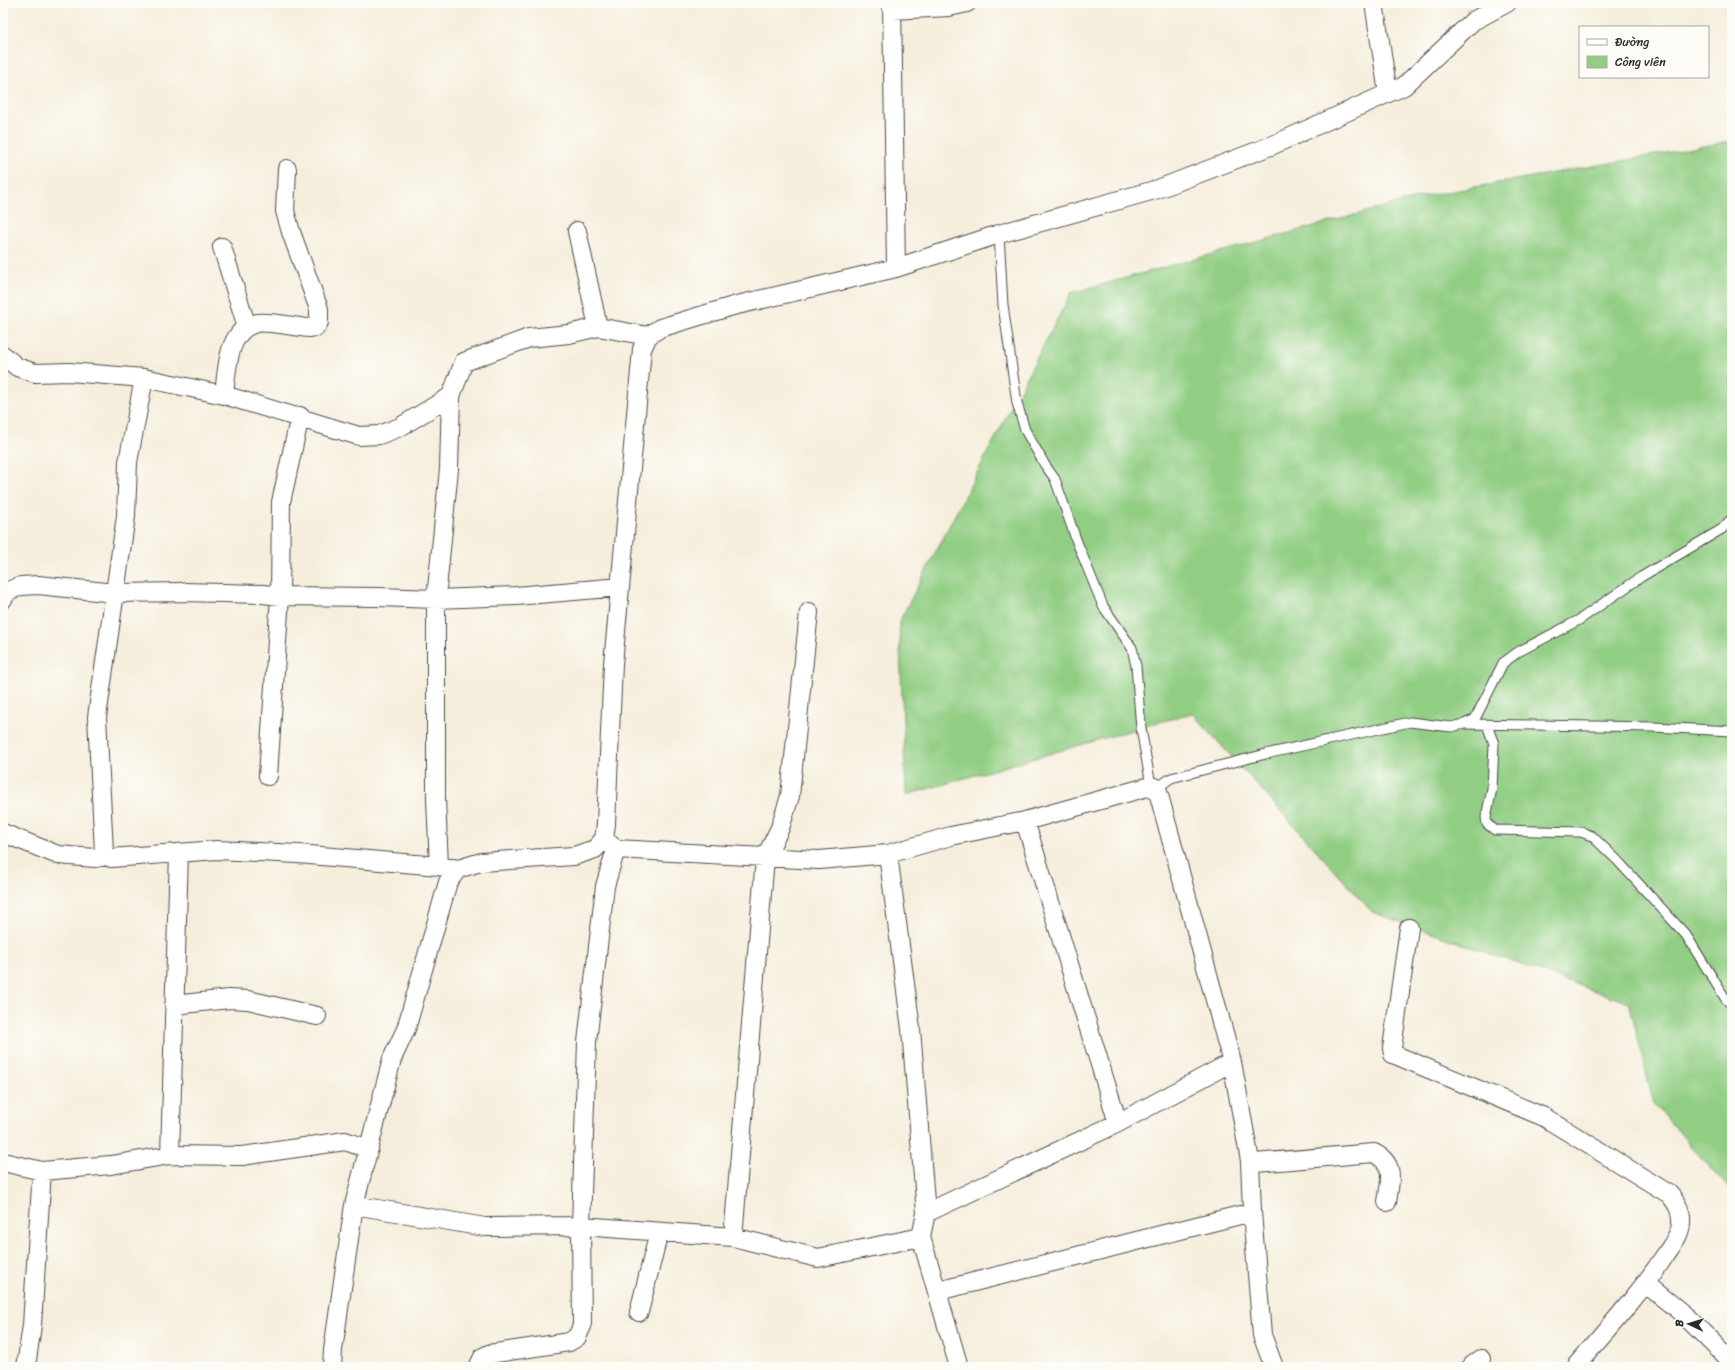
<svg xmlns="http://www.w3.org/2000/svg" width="1735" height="1370" viewBox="0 0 1735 1370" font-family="Sriracha,sans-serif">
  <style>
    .green { fill: #91ce83; stroke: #5e7c57 }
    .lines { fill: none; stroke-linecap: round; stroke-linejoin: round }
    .lane-casing { stroke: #494846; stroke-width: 11 }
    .street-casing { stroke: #494846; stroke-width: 20 }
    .lane { stroke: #fff; stroke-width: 9 }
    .street { stroke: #fff; stroke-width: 18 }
  </style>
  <rect width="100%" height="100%" fill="#fdfcf7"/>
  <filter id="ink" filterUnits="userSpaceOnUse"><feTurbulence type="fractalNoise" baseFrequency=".025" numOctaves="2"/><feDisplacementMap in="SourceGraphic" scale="8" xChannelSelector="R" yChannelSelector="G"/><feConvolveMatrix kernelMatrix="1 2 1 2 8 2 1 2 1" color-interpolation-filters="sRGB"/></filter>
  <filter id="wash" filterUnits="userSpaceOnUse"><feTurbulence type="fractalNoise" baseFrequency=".012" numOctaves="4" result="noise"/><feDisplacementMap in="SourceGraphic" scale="16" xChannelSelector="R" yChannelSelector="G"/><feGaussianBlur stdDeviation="0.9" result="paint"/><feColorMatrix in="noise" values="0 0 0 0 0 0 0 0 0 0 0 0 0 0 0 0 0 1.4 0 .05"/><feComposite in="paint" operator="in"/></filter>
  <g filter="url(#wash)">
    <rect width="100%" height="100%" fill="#f6eedc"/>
    <path class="green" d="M1732,141V1192L1654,1104L1629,1003L1372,912L1192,713L906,795L899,622L1071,293L1420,197Z"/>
  </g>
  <g filter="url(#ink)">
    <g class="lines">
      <g class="lane-casing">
        <path id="lane" d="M999,234L1003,305L1017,403L1025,430L1045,465L1055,479L1077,542L1103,606L1132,648L1136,666L1141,728L1151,786
          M1466,724L1653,727L1732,731
          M1487,725L1494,744L1492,789L1486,817L1487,824L1495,830L1581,832L1592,836L1617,860L1686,935L1725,998L1732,1005
          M1157,788L1171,778L1266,754L1410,722L1451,727L1464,724L1475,719L1503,663L1518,652L1579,620L1641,577L1722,529L1732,518"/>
      </g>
      <g class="street-casing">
        <path id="street" d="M892,3L896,268
          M1374,3L1388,93
          M892,10L949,7L967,3
          M577,231L598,327
          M222,247L247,327
          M3,355L17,367L35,373L69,372L144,378L224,395L359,436L379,435L400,427L451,396L464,362L529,338L569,334L598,327L648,336
          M144,378L128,462L126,516L97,717L104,852L107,856L111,858L217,850L298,854L439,866L458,869
          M224,395C227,370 227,329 257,323C268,321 296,327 309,328L316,327L319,322V309L291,232L285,211L287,169
          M3,599L8,591L21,586L38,585L115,593L184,592L263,594L280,596L378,597L436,599L516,596L620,587
          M268,776L280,596L281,502L300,416
          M1025,821L1118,1123
          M3,833L58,855L95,858L107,856
          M616,849L819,860L888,854L951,836L1025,821L1151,786L1157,788L1232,1062L1250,1161L1255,1163L1374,1153C1396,1164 1390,1181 1387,1202
          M888,854L911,1029L926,1213L921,1237L959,1367
          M439,866L436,799V599L449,469L451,396
          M1409,928L1392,1048L1393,1054L1544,1117L1669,1194C1677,1203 1682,1211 1681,1224C1680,1235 1672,1245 1666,1254C1639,1295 1607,1330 1575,1367
          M174,1005L229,999L248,1000L317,1016
          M170,1155L179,853
          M1250,1161L1252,1212L1262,1335L1274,1367
          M3,1162L42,1171L111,1165L170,1155L242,1156L345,1141L369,1149
          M354,1205L485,1227L581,1226L733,1237L818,1258L921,1237
          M926,1213L1118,1123L1232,1062
          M733,1237L765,858L780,828L790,796L809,612
          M1646,1284L1688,1318L1732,1362
          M938,1291L1252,1212
          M639,1312L659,1232
          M26,1367L32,1325L42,1171
          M332,1367L333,1350L354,1205L392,1059L406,1029L448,882L458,869L481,862L574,856L595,849L604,839L606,824L613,664L642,349L648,336L660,328L733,306L896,268L999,234L1158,189L1273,145L1404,86L1473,21L1507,3
          M478,1367L483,1357L489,1354L569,1342L577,1337L582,1326L581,1226L587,1042L605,886L616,849L606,841
          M1470,1367L1481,1359"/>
      </g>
      <use href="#lane" class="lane"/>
      <use href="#street" class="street"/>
    </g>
  </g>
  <rect width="1735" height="1370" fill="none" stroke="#fdfcf7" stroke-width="16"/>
  <rect x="1579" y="26" width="130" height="52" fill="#fdfcf7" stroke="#a9a8a5"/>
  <rect x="1587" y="39" width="20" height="6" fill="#ffffff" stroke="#a9a8a5"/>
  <text x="1615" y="46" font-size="12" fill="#2b2b2b">Đường</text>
  <rect x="1587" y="56" width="20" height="12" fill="#91ce83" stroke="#a9a8a5"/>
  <text x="1615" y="66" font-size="12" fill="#2b2b2b">Công viên</text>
  <g transform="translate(1689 1324) rotate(274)" stroke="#fdfcf7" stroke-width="3" paint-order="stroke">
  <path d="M0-3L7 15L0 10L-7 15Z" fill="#2b2b2b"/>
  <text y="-6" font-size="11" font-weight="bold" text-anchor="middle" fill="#2b2b2b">B</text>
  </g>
</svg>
